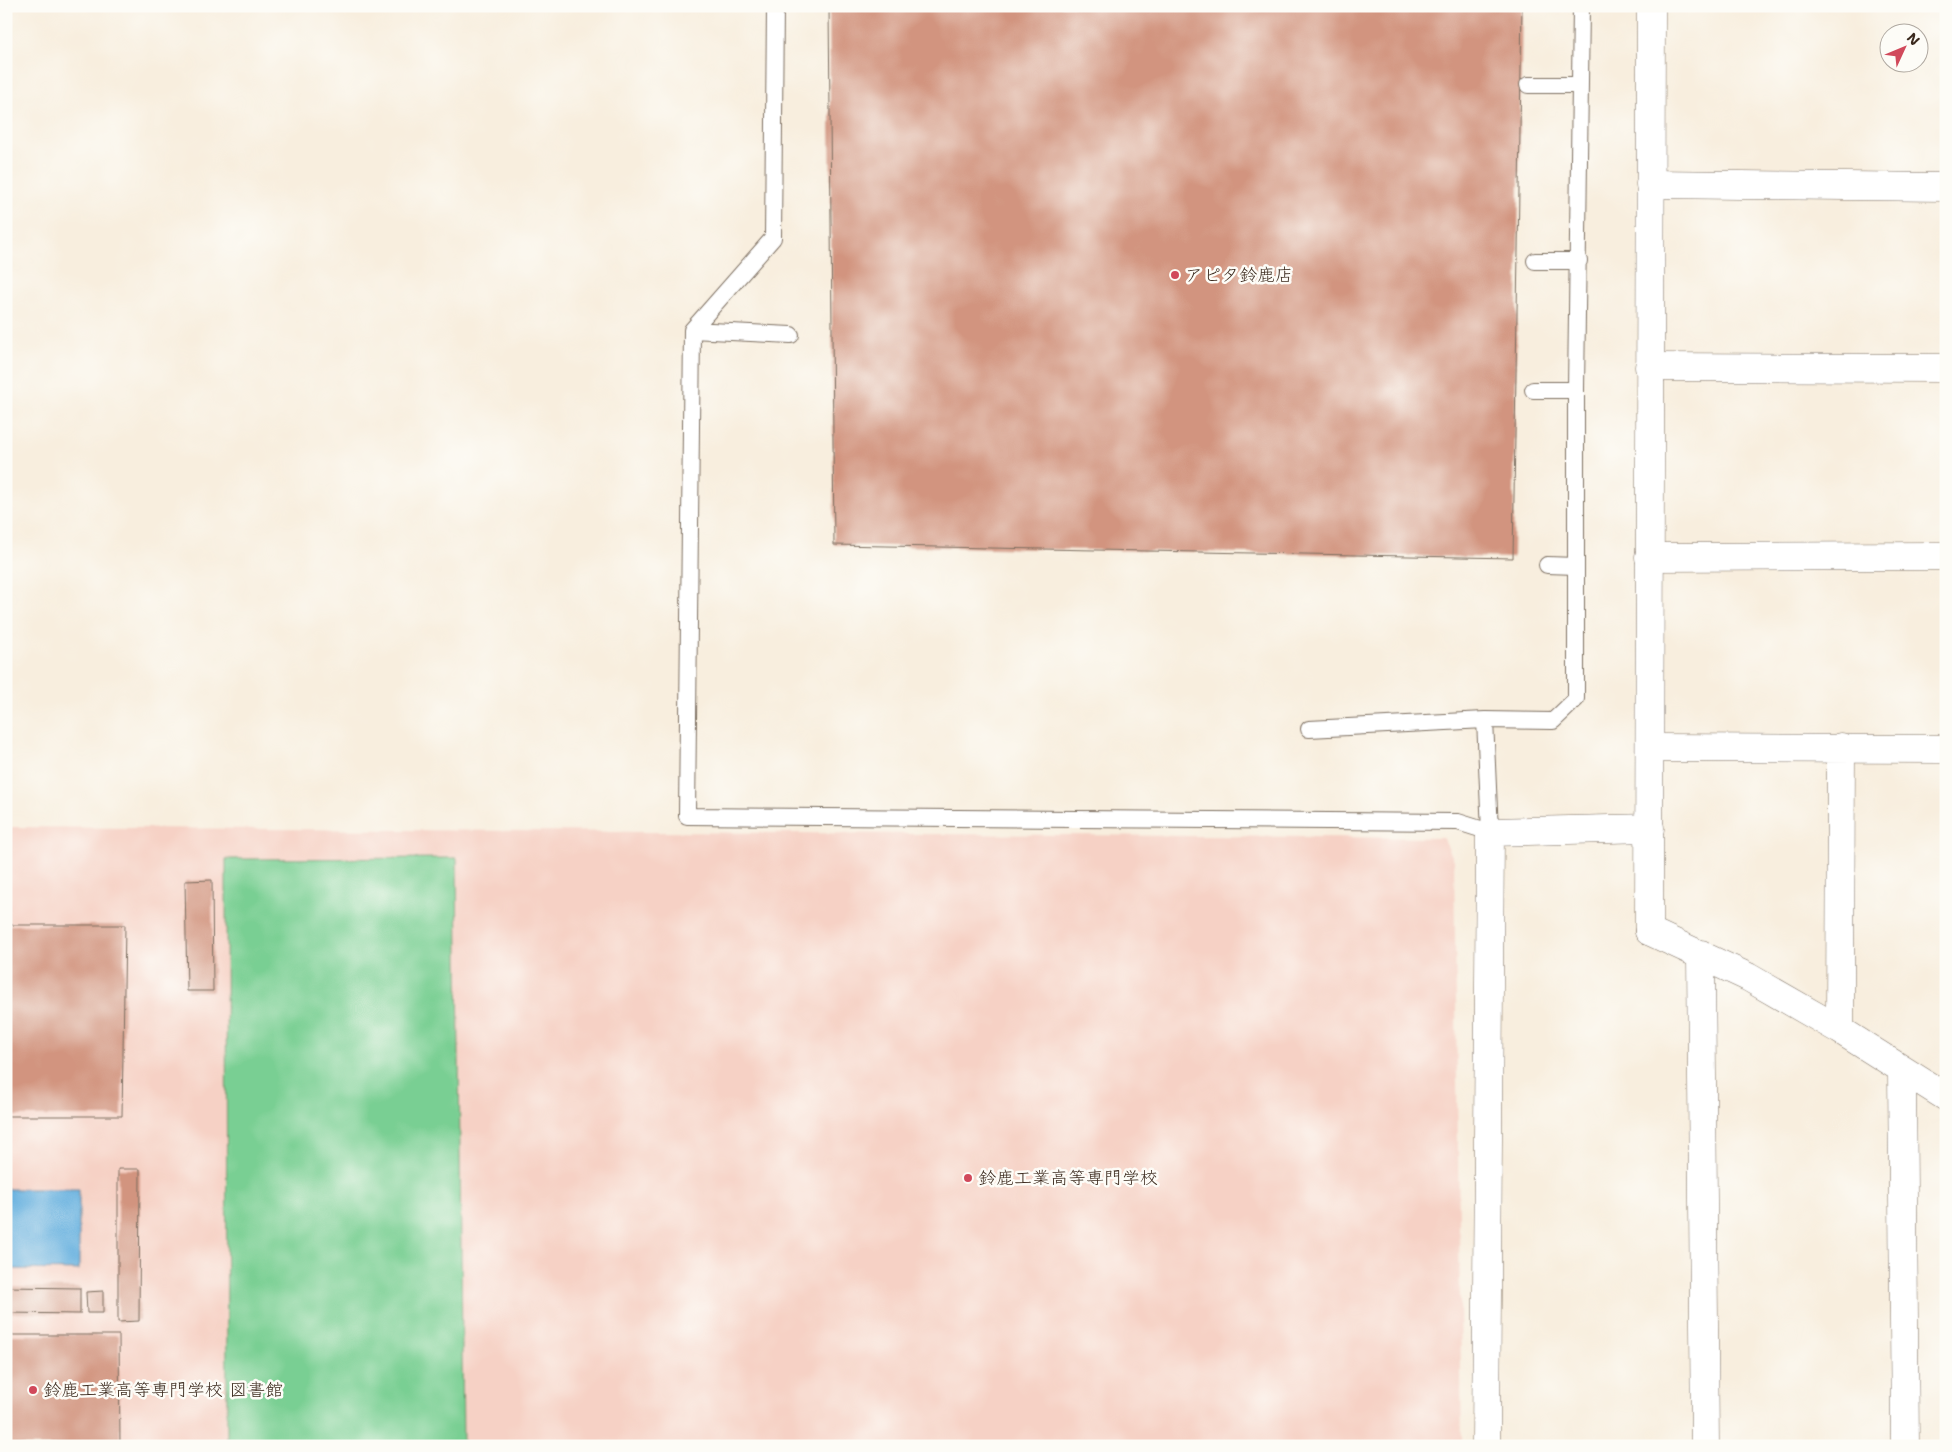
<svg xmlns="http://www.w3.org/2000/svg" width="1952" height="1452" viewBox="0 0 1952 1452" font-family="'Shantell Sans','Klee One',sans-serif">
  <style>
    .built { fill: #f6d1c5 }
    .green { fill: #79cf93; stroke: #5a7c58 }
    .water { fill: #67b1df; stroke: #516e7e }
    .building { fill: #d2947f }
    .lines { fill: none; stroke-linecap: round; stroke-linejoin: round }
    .service-casing { stroke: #7d6f61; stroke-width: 18 }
    .minor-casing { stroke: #7d6f61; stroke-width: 29 }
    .tertiary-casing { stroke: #7d6f61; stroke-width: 29 }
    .service { stroke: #fff; stroke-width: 16 }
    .minor { stroke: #fff; stroke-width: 28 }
    .tertiary { stroke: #fff; stroke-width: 28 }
    .poi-dot { fill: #d1495b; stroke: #fdfcf7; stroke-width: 2 }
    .labels { text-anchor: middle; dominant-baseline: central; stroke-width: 5; stroke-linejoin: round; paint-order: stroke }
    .poi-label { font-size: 18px; fill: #3b2a1e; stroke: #fdfcf7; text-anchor: start }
  </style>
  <rect width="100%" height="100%" fill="#fdfcf7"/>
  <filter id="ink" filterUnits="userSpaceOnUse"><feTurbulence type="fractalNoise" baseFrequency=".02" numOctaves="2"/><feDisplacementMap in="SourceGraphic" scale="10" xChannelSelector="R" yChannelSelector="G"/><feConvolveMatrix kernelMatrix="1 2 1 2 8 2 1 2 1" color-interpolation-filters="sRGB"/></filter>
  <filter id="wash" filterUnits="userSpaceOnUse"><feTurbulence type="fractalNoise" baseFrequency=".0096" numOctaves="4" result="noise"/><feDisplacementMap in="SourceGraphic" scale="20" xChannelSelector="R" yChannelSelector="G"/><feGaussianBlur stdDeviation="1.12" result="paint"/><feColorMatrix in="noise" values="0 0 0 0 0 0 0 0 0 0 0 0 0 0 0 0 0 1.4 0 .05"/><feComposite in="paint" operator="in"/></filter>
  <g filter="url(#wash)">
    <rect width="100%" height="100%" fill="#f8eede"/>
    <path class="built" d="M6,827L1443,838L1454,860L1462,1446H6Z"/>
    <path class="green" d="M457,858L463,1446H227L226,859Z"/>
    <path class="water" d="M6,1189H79V1270L6,1269Z"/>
    <g id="blocks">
      <path class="building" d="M829,6H1522L1513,558L834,545Z
        M212,880L213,991H187L185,881Z
        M6,925H125L122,1116H6Z
        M118,1169H140L139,1321L118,1322Z
        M6,1287L80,1288V1314L6,1313Z
        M103,1291V1313H87L86,1292Z
        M6,1335H119L120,1446H6Z"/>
    </g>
  </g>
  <g filter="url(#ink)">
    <use href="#blocks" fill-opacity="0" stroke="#7d6f61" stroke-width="1"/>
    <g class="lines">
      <g class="service-casing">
        <path id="service" d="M775,6L773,238L692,330L687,816L1458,822L1490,832L1485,720
          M1528,85H1580
          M1535,261H1579
          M692,330L791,335
          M1533,390H1576
          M1547,565L1576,566
          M1309,729L1485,720L1553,721L1576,699V390L1581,6"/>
      </g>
      <g class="minor-casing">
        <path id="minor" d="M1650,184L1946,187
          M1649,367L1946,368
          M1649,557L1946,556
          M1651,748L1946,749
          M1649,931L1748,977L1840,1030L1946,1097
          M1701,954L1705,1446
          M1840,1030L1841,747
          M1902,1070L1905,1446
          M1486,1446L1490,832L1650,828"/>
      </g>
      <g class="tertiary-casing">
        <path id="tertiary" d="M1649,931L1651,6"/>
      </g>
      <use href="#service" class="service"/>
      <use href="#minor" class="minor"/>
      <use href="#tertiary" class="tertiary"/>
    </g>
  </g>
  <g class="poi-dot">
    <circle cx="1175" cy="275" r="5"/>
    <circle cx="968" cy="1178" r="5"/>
    <circle cx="33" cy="1390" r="5"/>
  </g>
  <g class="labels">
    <g class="poi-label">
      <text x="1185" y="275">アピタ鈴鹿店</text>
      <text x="978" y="1178">鈴鹿工業高等専門学校</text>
      <text x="43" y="1390">鈴鹿工業高等専門学校 図書館</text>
    </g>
  </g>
  <rect width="1952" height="1452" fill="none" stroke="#fdfcf7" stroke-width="25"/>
  <g transform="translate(1904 48) rotate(46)"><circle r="24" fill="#fdfcf7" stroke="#afa8a0"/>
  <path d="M0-4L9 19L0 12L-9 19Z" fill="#d1495b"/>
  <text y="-8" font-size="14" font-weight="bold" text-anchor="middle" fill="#3b2a1e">N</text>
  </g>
</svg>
